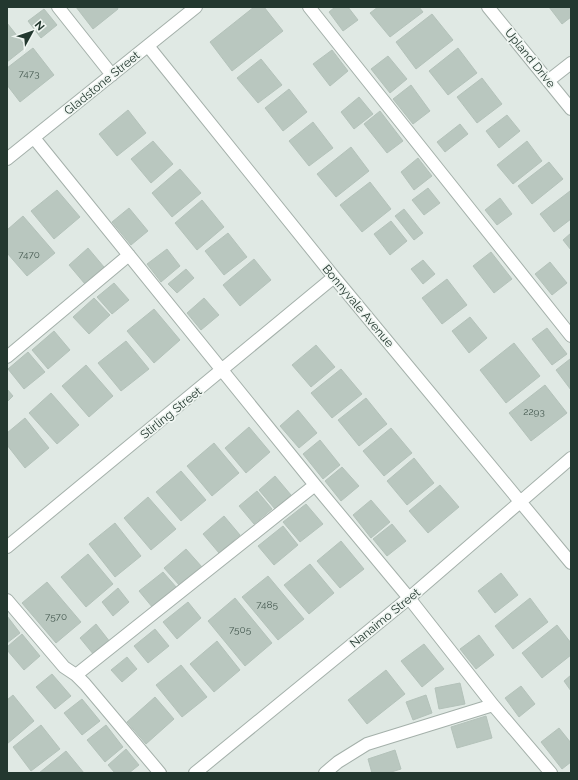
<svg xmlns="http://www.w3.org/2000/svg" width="578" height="780" viewBox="0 0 578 780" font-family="Raleway,sans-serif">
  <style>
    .building { fill: #b9c7bf; stroke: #b4c2ba }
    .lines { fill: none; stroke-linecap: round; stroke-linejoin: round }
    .minor-casing { stroke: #a4b0aa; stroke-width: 14 }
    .minor { stroke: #fff; stroke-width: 12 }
    .labels { text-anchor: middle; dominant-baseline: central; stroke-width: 3.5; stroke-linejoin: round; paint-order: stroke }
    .number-label { font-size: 10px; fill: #485c53 }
    .street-label { font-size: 12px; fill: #23382f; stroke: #f0f6f2 }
  </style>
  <rect width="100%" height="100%" fill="#e0e9e4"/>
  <path class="building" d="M76,7H117L118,9L93,29Z
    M254,7H264L283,31L232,71L210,42Z
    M335,7H348L358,20L343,31L329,12Z
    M378,7H419L423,12L390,37L370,13Z
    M549,7H571V17L562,24Z
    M44,9L57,25L41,38L28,21Z
    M432,14L453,40L416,69L396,42Z
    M7,23L26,47L7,62Z
    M33,48L54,75L20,102L7,85V68Z
    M458,48L477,73L448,95L429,71Z
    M332,50L348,71L330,86L313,64Z
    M388,56L407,79L390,93L371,69Z
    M261,59L282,85L258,103L237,78Z
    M482,78L502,104L477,123L457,97Z
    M411,85L430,111L413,124L393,99Z
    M289,89L307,112L283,131L265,108Z
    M359,97L373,114L354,129L341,112Z
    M128,110L146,133L117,156L99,134Z
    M380,111L403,141L387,153L364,124Z
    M507,115L520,131L499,148L486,131Z
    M313,122L333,148L309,166L289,141Z
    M460,124L468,134L445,152L437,142Z
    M153,141L173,164L151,183L131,159Z
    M527,141L542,161L513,184L497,165Z
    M351,147L369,171L336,197L317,174Z
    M418,158L432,176L414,190L401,172Z
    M549,162L563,179L532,204L518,186Z
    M180,169L201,193L172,217L152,193Z
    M370,182L391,209L362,232L340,205Z
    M428,188L440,203L424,215L412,200Z
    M57,190L80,217L54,239L31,211Z
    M570,191L571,192V219L554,232L540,214Z
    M500,198L512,214L497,225L485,210Z
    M202,200L224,227L197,250L175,223Z
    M129,208L148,231L131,245L112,222Z
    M404,209L423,233L414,240L395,216Z
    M23,216L55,253L27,276L7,253V230Z
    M391,221L407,241L390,255L374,234Z
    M228,233L247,257L224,275L205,251Z
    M571,233V250L563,240Z
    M88,248L104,267L85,284L69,265Z
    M167,249L180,266L161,282L147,264Z
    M491,252L512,279L494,293L473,266Z
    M254,259L271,280L240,306L223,285Z
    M423,260L435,274L423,284L411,269Z
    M550,262L567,283L552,295L535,274Z
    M186,269L194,278L177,293L168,284Z
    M447,279L467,305L442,324L422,298Z
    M114,283L129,300L112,314L97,297Z
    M94,298L110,315L89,334L73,317Z
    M204,298L219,315L201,330L187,313Z
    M154,309L180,340L154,363L127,331Z
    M470,317L487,338L469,353L452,331Z
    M547,328L567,354L552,365L532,339Z
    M54,331L70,350L48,369L32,350Z
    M126,341L149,369L121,391L98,363Z
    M514,343L540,376L506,403L480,370Z
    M316,345L335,367L311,387L292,365Z
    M28,352L45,372L24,389L8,369Z
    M570,359L571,360V390L556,370Z
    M86,365L113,396L89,417L62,386Z
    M341,369L362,394L332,418L311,393Z
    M545,385L567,413L531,441L509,413Z
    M7,389L13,396L7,402Z
    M51,393L79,425L57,444L29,413Z
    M366,398L387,424L359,446L338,420Z
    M298,410L317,433L299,448L280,426Z
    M25,418L49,448L25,468L7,445V433Z
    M249,427L270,452L246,473L225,448Z
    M391,428L412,453L384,476L363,451Z
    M320,440L340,465L323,479L303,454Z
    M214,443L239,473L212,496L187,466Z
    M414,458L434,483L407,505L387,481Z
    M342,467L359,486L341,501L325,481Z
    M181,471L206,500L181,521L156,492Z
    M275,476L291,495L275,509L259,490Z
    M440,485L459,507L428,533L409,511Z
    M257,491L272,509L254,524L239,506Z
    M148,497L176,529L151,550L124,518Z
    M371,500L390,522L371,538L353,515Z
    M306,504L323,524L300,542L283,522Z
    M224,516L240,535L219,553L203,534Z
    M115,523L141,556L115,577L89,544Z
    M392,524L406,541L387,556L373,539Z
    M283,526L298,545L274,565L258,546Z
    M341,541L364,569L340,588L317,561Z
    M186,549L202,567L180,586L164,568Z
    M88,554L113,584L86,607L61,577Z
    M310,564L334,593L309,614L284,585Z
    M163,572L177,588L153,608L139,591Z
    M501,573L518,595L495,613L478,591Z
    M268,576L304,619L278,640L242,597Z
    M47,582L81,622L56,643L22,603Z
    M118,588L129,602L113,616L102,602Z
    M235,598L272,643L245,666L208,621Z
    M530,598L548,622L513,649L495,626Z
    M188,602L201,618L177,639L163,622Z
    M7,616L20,633L7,643Z
    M96,624L110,642L94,655L80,638Z
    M557,625L571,643V655L542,678L522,653Z
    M155,629L169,646L148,663L134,646Z
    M22,634L40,656L24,670L7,650V647Z
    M479,635L494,655L476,669L460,649Z
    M217,641L240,670L214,692L190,664Z
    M424,644L444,669L422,687L401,661Z
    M127,657L137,669L122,682L111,670Z
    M181,665L207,697L182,717L156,685Z
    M386,670L405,694L367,724L348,700Z
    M52,674L71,696L55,709L36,687Z
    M571,675V691L564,681Z
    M460,683L465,704L439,709L435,688Z
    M521,686L535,704L519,717L505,698Z
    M13,695L34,721L7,744V700Z
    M426,695L432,713L413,720L406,702Z
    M155,697L174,719L146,744L127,722Z
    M82,699L100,721L82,735L64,713Z
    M486,716L492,738L457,748L451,727Z
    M41,725L60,749L31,771L13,747Z
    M106,725L123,747L105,762L87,740Z
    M559,728L571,743V762L562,769L541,742Z
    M126,749L139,765L129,773H115L108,765Z
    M395,750L401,769L388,773H372L368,759Z
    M66,751L84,773H39Z"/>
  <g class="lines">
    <g class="minor-casing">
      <path id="minor" d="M58,7L112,75
        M309,7L571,336
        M488,7L571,109
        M148,46L334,277L571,563
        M548,81L571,63
        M34,138L315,485L409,598L493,705L551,773
        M7,159L196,7
        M7,357L129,255
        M7,547L334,277
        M7,600L64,667L76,675L315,485
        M76,675L85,684L160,773
        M195,773L409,598L571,458
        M325,773L338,762L367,744L493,705"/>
    </g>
    <use href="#minor" class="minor"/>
  </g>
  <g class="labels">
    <g class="number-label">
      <text x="29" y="73">7473</text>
      <text x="29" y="254">7470</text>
      <text x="534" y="411">2293</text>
      <text x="267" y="604">7485</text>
      <text x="56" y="616">7570</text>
      <text x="240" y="629">7505</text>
    </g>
    <g class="street-label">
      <text transform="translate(530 58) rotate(51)">Upland Drive</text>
      <text transform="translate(102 83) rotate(-39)">Gladstone Street</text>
      <text transform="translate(358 306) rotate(50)">Bonnyvale Avenue</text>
      <text transform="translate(171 413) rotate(-39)">Stirling Street</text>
      <text transform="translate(385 618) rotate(-39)">Nanaimo Street</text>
    </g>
  </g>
  <rect width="578" height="780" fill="none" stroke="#23382f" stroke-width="16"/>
  <g transform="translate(32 32) rotate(50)" stroke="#f0f6f2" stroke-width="3" paint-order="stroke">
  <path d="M0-3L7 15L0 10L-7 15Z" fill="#23382f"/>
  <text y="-6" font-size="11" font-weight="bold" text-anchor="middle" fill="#23382f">N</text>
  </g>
</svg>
